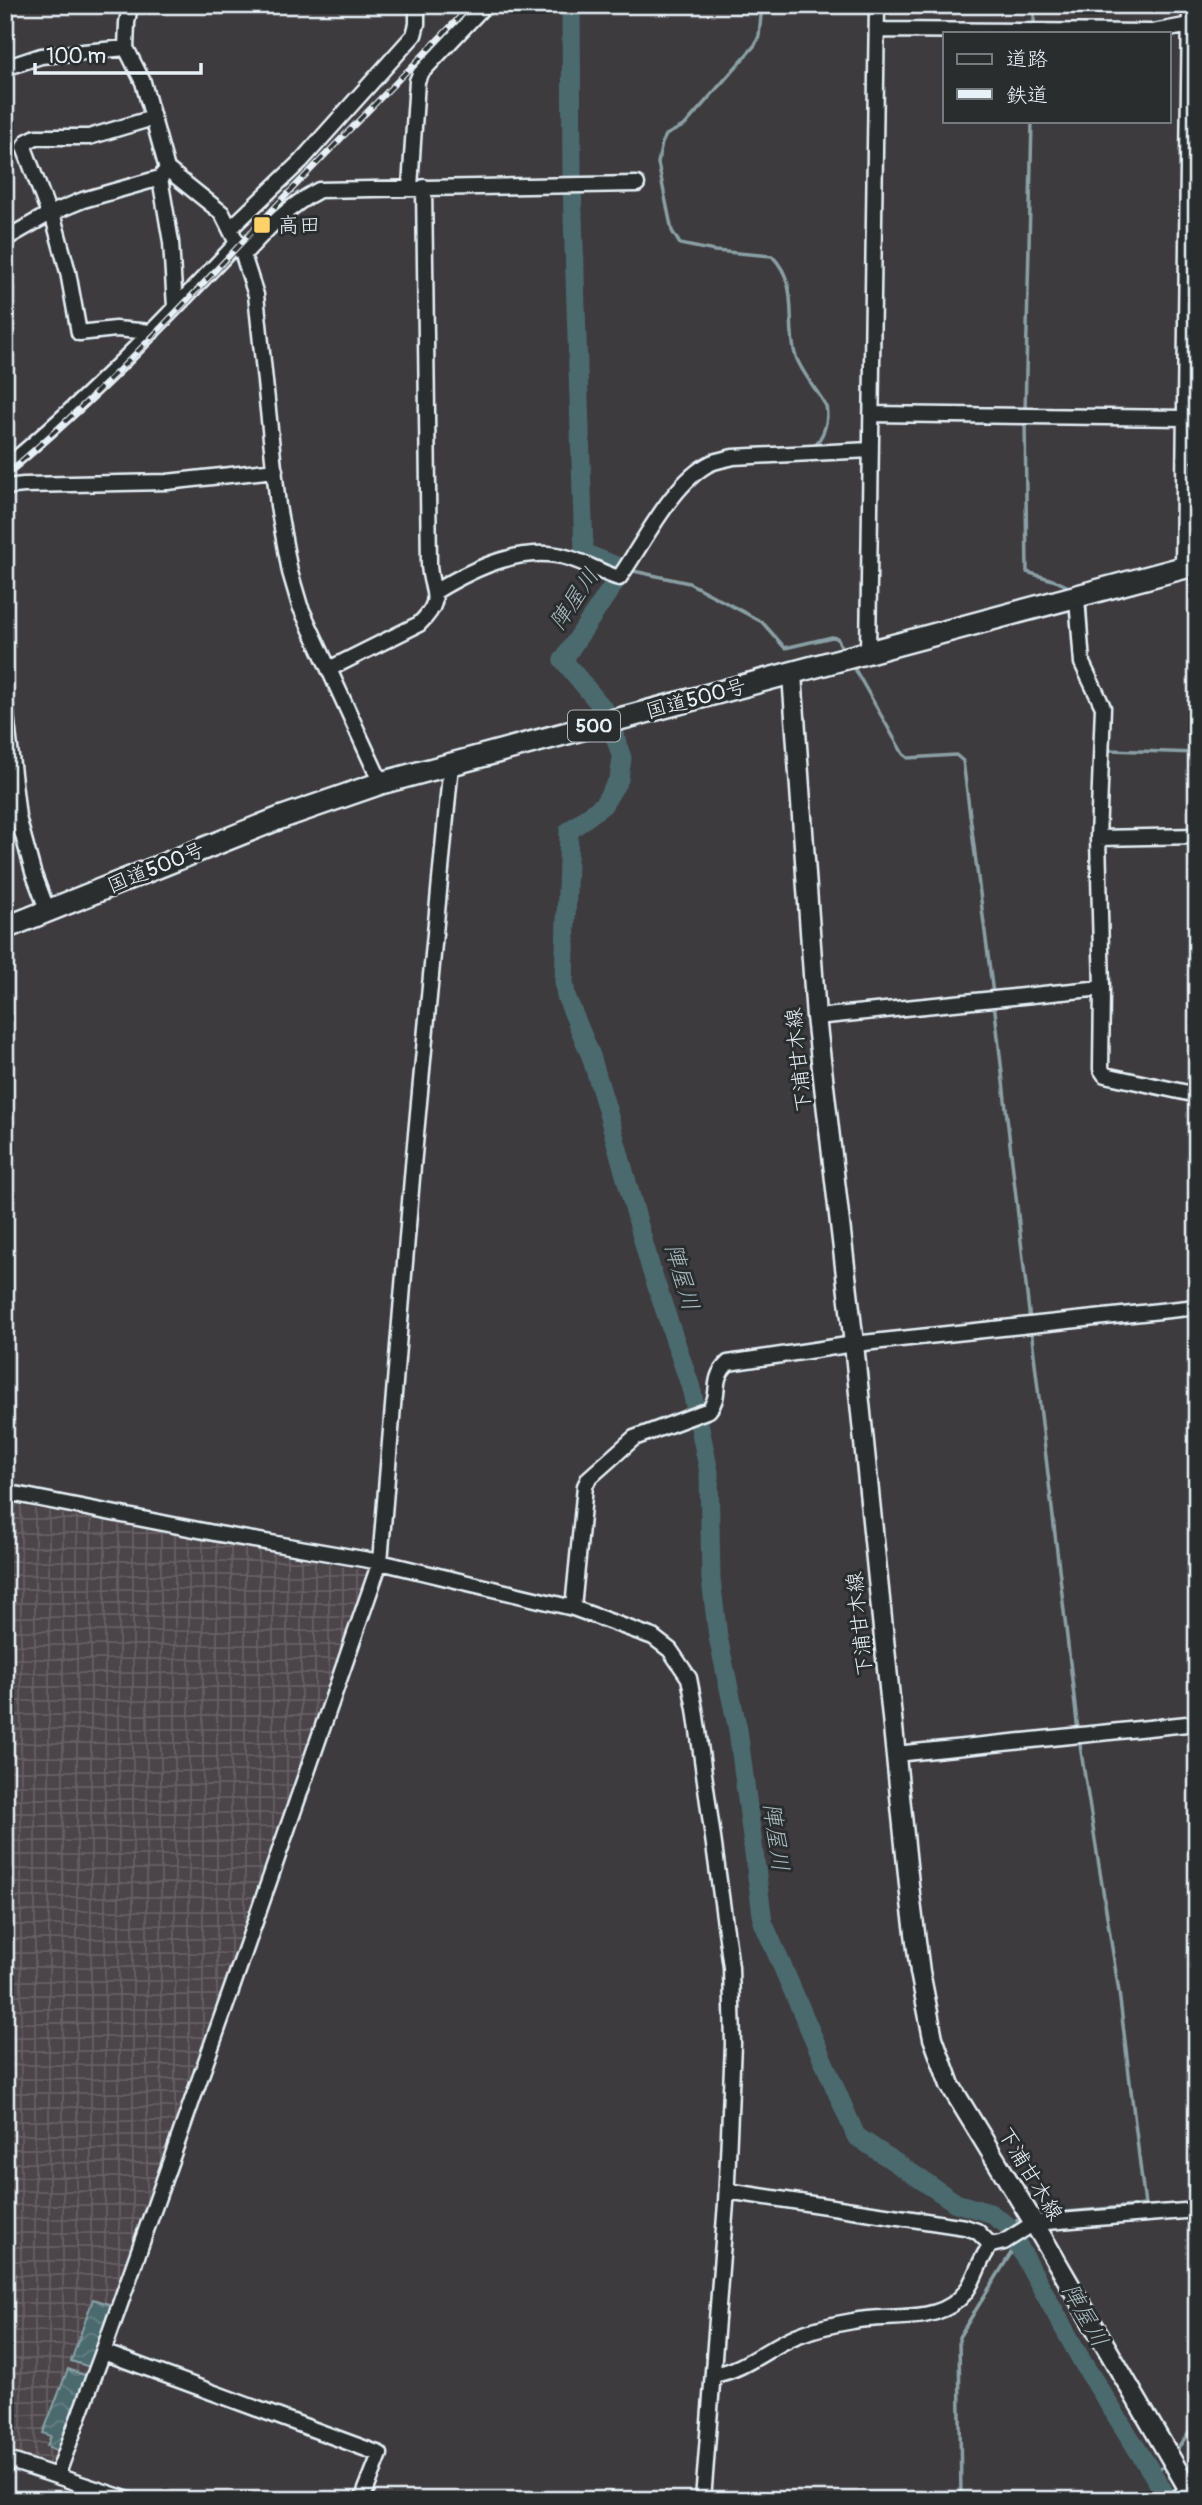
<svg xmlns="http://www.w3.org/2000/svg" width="1202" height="2505" viewBox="0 0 1202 2505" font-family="Pangolin,'Klee One',sans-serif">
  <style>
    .industrial { fill: url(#industrial-grid) }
    .water { fill: url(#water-waves); stroke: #8aa0a5; stroke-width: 2 }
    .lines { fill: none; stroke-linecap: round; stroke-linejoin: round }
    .stream { stroke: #8aa0a5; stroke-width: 3.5 }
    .river { stroke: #4c6a6e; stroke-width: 19 }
    .minor-casing { stroke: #e8f1f8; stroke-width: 19 }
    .major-casing { stroke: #e8f1f8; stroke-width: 23 }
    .highway-casing { stroke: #e8f1f8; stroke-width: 26 }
    .minor { stroke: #2a2d2e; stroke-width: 14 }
    .major { stroke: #2a2d2e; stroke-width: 18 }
    .highway { stroke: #2a2d2e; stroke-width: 21 }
    .rail-casing { stroke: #e8f1f8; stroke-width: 6 }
    .rail { stroke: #2a2d2e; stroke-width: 3.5; stroke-dasharray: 10; stroke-linecap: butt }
    .poi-dot { fill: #ffd166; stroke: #2a2d2e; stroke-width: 2.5 }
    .labels { text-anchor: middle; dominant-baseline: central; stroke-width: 6; stroke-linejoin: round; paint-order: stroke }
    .shield { fill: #2a2d2e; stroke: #afb6bb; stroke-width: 2 }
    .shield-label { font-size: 19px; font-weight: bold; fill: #e8f1f8 }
    .poi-label { font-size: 21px; fill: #e8f1f8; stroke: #2a2d2e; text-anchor: start }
    .street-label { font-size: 21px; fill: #e8f1f8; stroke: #2a2d2e }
    .water-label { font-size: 23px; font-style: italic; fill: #aabbc1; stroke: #2a2d2e }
  </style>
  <defs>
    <pattern id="industrial-grid" width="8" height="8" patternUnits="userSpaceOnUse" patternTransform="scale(1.75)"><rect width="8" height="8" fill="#4c4549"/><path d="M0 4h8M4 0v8" fill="none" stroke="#666064"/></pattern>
    <pattern id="water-waves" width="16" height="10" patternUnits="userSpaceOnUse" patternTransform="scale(1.75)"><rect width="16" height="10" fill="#4c6a6e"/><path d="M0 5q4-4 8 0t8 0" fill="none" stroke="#668083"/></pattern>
  </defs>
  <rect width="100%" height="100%" fill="#3e3b3e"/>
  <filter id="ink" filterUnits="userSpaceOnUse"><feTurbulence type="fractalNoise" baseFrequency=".0143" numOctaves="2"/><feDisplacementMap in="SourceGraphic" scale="14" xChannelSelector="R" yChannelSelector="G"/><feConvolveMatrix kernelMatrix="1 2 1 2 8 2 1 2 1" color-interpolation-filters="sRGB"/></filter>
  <g filter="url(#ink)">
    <path class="industrial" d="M5,1503L368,1571L53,2469L5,2452Z"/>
    <path class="water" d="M93,2299L111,2305L90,2367L71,2361Z
      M68,2369L87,2376L58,2451L47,2446L51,2436L43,2433Z"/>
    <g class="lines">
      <path class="stream" d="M762,5L759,36L755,45L685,125L666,135L662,143L658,163L672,231L680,244L715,251L772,256C800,284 786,321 795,354C801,373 817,389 826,406C829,421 824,437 812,448
        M1034,28V5
        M1025,413L1032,121
        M1025,420L1027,572L1056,581L1073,589
        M629,570L689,583L762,622L785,648L832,637L837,638L844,652
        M1086,605L1088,652
        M852,664L903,754L908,758L956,755L963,761L993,994
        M1101,688L1108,703
        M1109,731V750L1197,753
        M994,1002L1030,1321
        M1031,1329L1078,1731
        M1045,2214L1145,2205L1119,1992L1079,1739
        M1007,2225L1018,2220
        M1175,2453L1197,2420
        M1153,2475L1168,2462
        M961,2500L959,2337L1016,2245"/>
      <path class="river" d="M571,5L572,184L584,553L624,569L563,660L607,713L622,758L619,779L603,805L569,831L564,981L566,996L591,1056L606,1106L651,1269L691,1388L699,1423L709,1472L711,1579L718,1637L738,1730L763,1922L856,2136L956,2203L990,2213L1007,2225L1083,2363L1169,2500"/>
      <g class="minor-casing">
        <path id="minor" d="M130,5L127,23L126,48L143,82L167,169L222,213L243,255L256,295L278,506L290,572L300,606L381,783
          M877,30L1153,32L1190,25
          M5,68L41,56L126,48
          M160,178L171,242L175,307
          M410,187L417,81L420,74L485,5
          M52,213L68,272L79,333L116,329L152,332
          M49,214L24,147L28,141L36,137H89L153,118
          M231,228L301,161L414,35L417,24V5
          M5,239L49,214L83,200L160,178L167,169
          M243,255C266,230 288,206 319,190L637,184
          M871,414L1184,418
          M5,468C88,399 163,321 237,243
          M5,487L24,485L167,482L275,470
          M1183,568L1190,5
          M436,591C474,568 524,544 569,558C586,563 602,573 619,578C643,544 673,481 711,463C718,460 726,459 733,457L870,450
          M1077,598L1082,663L1103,707L1098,838L1102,988L1101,1069L1105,1075L1197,1095
          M868,653L877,5
          M329,669L419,624C446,598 430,593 429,564L424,187
          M5,705L18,817L33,872L48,912
          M1098,838L1197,836
          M816,1017L1102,988
          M5,1492L219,1534L380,1562L573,1608L653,1637L670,1650L689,1678L695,1709L731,1967L733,2044L726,2203L703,2500
          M573,1608L585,1486L589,1478L634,1438L709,1410C723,1393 709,1381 728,1363L854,1344L1197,1307
          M896,1754L1197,1723
          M727,2191L965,2227L977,2231L991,2245
          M103,2352L380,2454L362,2500
          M713,2375C745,2370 767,2348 796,2336C813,2329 835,2324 853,2321C886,2314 931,2324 958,2300C975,2286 977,2261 991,2245L1004,2242L1034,2223L1197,2210
          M5,2459L129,2500
          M57,2476L103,2352L232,1988L380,1562L413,1166L451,764
          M1175,2500L1188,2489L1197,2471"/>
      </g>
      <g class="major-casing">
        <path id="major" d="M792,674L816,1017L854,1344L910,1894L920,1972L933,2038L950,2085L1034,2223L1195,2500"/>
      </g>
      <g class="highway-casing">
        <path id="highway" d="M5,928L280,818L381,783L1197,564"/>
      </g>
      <use href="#minor" class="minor"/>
      <use href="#major" class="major"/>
      <use href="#highway" class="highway"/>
      <g class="rail-casing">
        <path id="rail" d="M5,475C96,398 176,313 257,226C327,152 400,79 471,5"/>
      </g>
      <use href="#rail" class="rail"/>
    </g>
  </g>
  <rect class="poi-dot" x="253" y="216" width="18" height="18" rx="3.5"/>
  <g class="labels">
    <rect class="shield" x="568" y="710.5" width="52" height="31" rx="5"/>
    <g class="shield-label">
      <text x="594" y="726">500</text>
    </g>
    <g class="poi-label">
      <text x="278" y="225">高田</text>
    </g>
    <g class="street-label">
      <text transform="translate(696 699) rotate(-15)">国道500号</text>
      <text transform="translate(156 868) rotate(-22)">国道500号</text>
      <text transform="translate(799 1060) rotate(-96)">下浦甘木線</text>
      <text transform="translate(860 1624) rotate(-96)">下浦甘木線</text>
      <text transform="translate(1030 2174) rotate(59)">下浦甘木線</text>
    </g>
    <g class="water-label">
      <text transform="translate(574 599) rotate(-56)">陣屋川</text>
      <text transform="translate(682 1277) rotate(74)">陣屋川</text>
      <text transform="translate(776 1837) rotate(82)">陣屋川</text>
      <text transform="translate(1085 2315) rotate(61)">陣屋川</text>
    </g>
  </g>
  <rect width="1202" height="2505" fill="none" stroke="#2a2d2e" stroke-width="28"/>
  <rect x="14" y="14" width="1174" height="2477" fill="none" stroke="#e8f1f8" stroke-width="2.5" filter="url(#ink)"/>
  <rect x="943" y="32" width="228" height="91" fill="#2a2d2e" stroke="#767b7f" stroke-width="2"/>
  <rect x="957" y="54" width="35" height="10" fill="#2a2d2e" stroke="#767b7f" stroke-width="2"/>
  <text x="1006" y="66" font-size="21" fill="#e8f1f8">道路</text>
  <rect x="957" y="89" width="35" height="10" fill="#e8f1f8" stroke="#767b7f" stroke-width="2"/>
  <text x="1006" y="102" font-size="21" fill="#e8f1f8">鉄道</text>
  <path d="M35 63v10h166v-10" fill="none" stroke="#e8f1f8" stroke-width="3.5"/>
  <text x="46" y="63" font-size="21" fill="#e8f1f8" stroke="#2a2d2e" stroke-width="5" paint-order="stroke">100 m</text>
</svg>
